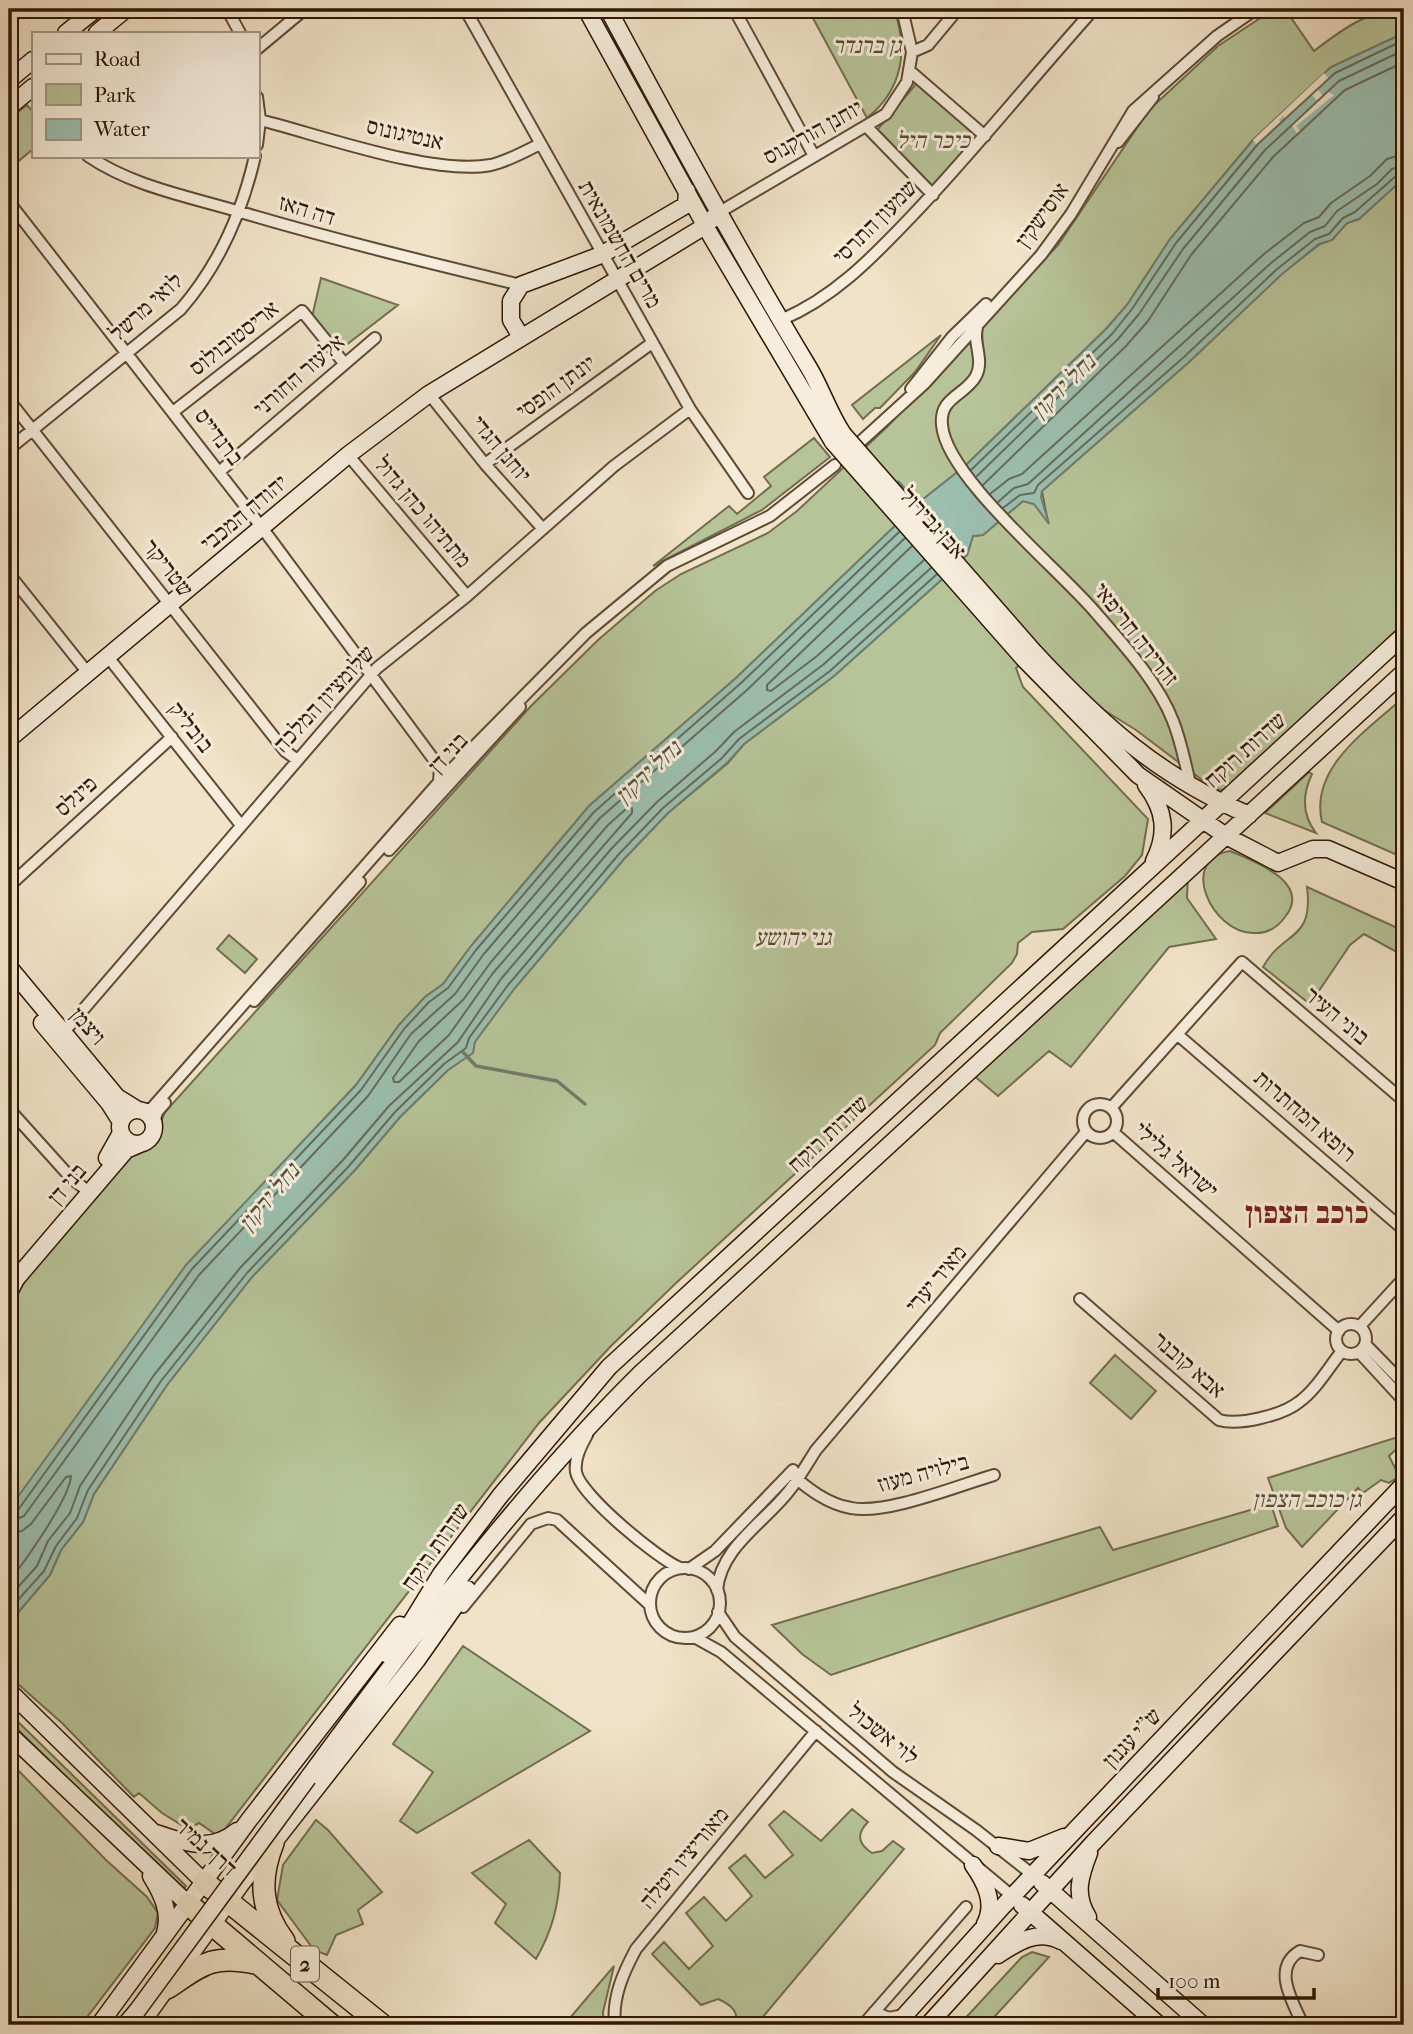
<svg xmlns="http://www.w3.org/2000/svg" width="1413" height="2034" viewBox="0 0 1413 2034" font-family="'IM FELL French Canon','Frank Ruhl Libre',serif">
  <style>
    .green { fill: #b7c499; stroke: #726e4e; stroke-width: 2 }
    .water { fill: #9cbfb0; stroke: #707c6a; stroke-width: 2 }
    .pier { fill: #f1e3c9 }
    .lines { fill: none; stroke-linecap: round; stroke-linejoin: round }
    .shore { stroke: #656b59; stroke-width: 2 }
    .stream { stroke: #707c6a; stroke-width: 3.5 }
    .street-casing { stroke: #5f4a34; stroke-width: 14 }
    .secondary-casing { stroke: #2e1702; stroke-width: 19 }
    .highway-casing { stroke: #2e1702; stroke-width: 24 }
    .street { stroke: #f6eddc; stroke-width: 10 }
    .secondary { stroke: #f6eddc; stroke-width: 16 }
    .highway { stroke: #f1e3c9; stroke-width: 21 }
    .secondary-bridge-casing { stroke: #2e1702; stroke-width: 19; stroke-linecap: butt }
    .secondary-bridge { stroke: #f6eddc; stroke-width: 16 }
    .labels { text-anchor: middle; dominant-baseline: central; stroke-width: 6; stroke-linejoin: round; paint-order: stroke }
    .shield { fill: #f6eddc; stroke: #6a5743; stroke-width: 2 }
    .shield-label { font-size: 21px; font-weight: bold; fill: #2e1702 }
    .park-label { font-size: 23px; font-style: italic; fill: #574b2f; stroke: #f6eddc }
    .street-label { font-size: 23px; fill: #2e1702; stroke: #f6eddc }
    .water-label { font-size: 24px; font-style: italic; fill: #54523f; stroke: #f6eddc }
    .district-label { font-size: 30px; font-weight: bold; fill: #7a1f14; stroke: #f6eddc }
  </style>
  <rect width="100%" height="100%" fill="#f1e3c9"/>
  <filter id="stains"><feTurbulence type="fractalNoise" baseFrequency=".00286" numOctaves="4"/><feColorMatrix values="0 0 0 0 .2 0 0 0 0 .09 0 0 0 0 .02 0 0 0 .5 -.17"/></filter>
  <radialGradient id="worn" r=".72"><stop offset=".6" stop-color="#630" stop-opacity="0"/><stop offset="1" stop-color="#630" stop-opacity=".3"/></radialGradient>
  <path class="green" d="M808,9H894C909,51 902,90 867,118Z
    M1274,9H1285L1314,51C1340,31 1369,9 1404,9V33L1331,67L1253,140L1170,239L1127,305L1106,329L965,466L922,500L736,678L589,806L471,946L443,984L425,997L399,1025L356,1085L187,1265L9,1512V1305L28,1277L130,1154L152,1143L165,1112L531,706L598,640L655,591L681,574L768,533L797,511L887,427L1058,245L1149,110L1218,46Z
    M917,83L978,137L934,188L877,130Z
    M27,105L33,112V149L9,169V119Z
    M1404,177V623L1290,734L1224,790L1214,789L1136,730L1091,702L1040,647L1016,668L1023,687L1148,819L1142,855L1125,876L1063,929L1032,932L1018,943L1017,954L1012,963L940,1033L935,1045L675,1284L611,1346L539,1423L225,1829L215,1834L199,1823L188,1829L162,1813L139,1793L134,1797L62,1723L9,1676V1623L50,1575L61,1550L83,1522L94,1494L167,1385L252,1277L355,1170L400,1117L448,1070L472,1053L474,1042L514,989L624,859L668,813L728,763L744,744L834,676L939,582L967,555L973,536L983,535L1023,501L1034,504L1048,522L1042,491L1189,362L1280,275L1320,244L1332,240L1347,223L1359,219Z
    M321,278L398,305L341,349L312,317Z
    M941,335L915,372L880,408H875L863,419L852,405Z
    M814,438L830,457L762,510L653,566L729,506L737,514L771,486L764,477Z
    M1404,697V858L1322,822C1309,767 1369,729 1404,697Z
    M1309,772L1312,774C1302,795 1302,815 1316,833L1265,813Z
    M1230,851C1253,861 1313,882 1285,917C1277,928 1267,934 1253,933C1211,932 1178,859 1230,851Z
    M1188,875L1187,898L1216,939L1169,947L1071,1067L1049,1051L998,1096L973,1075Z
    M1307,887L1404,931V956L1364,934L1350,945L1310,1004L1263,967C1283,930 1314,942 1307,887Z
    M229,935L257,959L245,973L217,949Z
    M1115,1355L1156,1391L1131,1419L1090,1383Z
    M1404,1435V1442L1389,1456L1399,1476L1389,1483L1381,1480L1363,1493L1358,1488L1302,1547L1286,1528L1268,1478Z
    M1271,1504L1278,1526L831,1675L802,1654L772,1625L1100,1527L1113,1550Z
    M463,1646L590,1731L417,1833L400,1821L433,1772L393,1744Z
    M9,1713L186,1886L182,1891L9,1721Z
    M9,1761L106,1860L147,1897L158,1913L155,1928L81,2025H9Z
    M852,1809L868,1822C856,1834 858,1844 872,1853L882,1851L893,1841L904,1849L756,2025H736C739,2011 730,2004 718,1999L701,2005L652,1954L664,1942L689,1969L713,1946L686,1913L704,1897L726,1921L752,1896L729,1868L745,1855L765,1878L793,1855L769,1825L784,1811L821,1841Z
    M316,1820L328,1830L382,1892L358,1910L363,1924L336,1935L327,1955L314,1950L277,1900L283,1865Z
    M529,1840L560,1873C559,1905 552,1931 536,1959L495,1923L506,1904L472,1873Z
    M1032,1952L1049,1957L987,2025H959L1022,1957Z
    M614,1966L603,2012L604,2025H564Z"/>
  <path class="water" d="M1404,33L1402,180L1359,219L1347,223L1332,240L1319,244L1281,275L1189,362L1042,491L1041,497L1049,524L1034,504L1023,501L983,535L973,536L967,555L939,582L834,676L744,744L728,762L668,813L624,859L514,989L475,1042L473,1053L448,1070L400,1117L355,1170L252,1277L167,1385L94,1494L83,1522L61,1550L50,1575L9,1623V1509L186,1265L356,1085L399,1025L425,997L443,984L471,946L589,806L736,678L922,500L965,466L1106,329L1127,305L1170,239L1253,140L1331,67Z"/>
  <path class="pier" d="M1324,73L1329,79L1318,90L1323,96L1328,92L1334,95L1296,126L1301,132L1298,135L1291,124L1317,101L1312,95L1286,119L1283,116L1279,120L1281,123L1257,145L1253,140Z"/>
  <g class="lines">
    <path class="shore" d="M971,470L1112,334L1132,309L1176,243L1258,144L1335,73L1404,40
      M977,476L1118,339L1139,314L1183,249L1265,150L1339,81L1404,50
      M983,485L1126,346L1148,321L1191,255L1273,157L1345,90L1404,62
      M990,494L1009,479L1022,474L1264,254L1304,223L1319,217L1331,203L1370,176L1387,159L1404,154
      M998,502L1014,488L1028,484L1271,263L1310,232L1325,226L1337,211L1377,184L1392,169L1404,165
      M1003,508L1020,495L1034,493L1038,485L1184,357L1276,270L1315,239L1329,234L1343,218L1355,212L1397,175L1404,174
      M912,546L767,685V690L771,691L817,656L924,560
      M627,808H632V813L493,973L449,1035L399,1082H394L393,1078L419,1041L463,1000L491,962L608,825Z
      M9,1513L18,1510L192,1269L361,1090L404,1029L429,1002L448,988L476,950L594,812L741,683L899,532
      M9,1522L24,1516L199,1275L368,1096L411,1034L455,994L483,955L600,818L747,690L905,538
      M9,1533L22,1531L31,1524L66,1477L71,1476C70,1498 24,1563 9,1581
      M9,1597L37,1566L48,1541L70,1513L80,1486L154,1375L240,1268L343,1160L389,1106L458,1042L501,979L612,848L657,802L716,751L734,732L824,664L931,568
      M9,1610L44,1571L56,1546L77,1518L88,1490L161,1381L247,1273L349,1166L395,1112L444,1064L466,1048L469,1038L508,985L619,854L663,808L722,758L739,739L830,671L937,574"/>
    <path class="stream" d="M898,482L920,506
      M463,1052L476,1066L557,1081L585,1104"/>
    <g class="street-casing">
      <path id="street" d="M227,9L240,33
        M465,9L690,409L748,493
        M734,9L813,154
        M902,9L912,52
        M257,49L305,9
        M910,71L985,136
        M257,97L260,120L257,145
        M260,120C320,135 433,176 491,165C508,161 524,152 540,144
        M867,127L933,195
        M1118,142L1153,97
        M88,156C132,186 186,196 237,211C331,239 426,262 521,285
        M9,202L263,529L440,768L439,781
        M718,213L886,114L907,82L912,52L928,45L958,9
        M781,320C833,298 871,259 910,218C974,151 1032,78 1094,9
        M978,324C971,341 985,359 976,376C965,396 939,397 942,425C946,477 1060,570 1096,613C1123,644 1158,682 1173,721C1181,741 1185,763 1190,783
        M911,389L952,337L986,304
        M429,394L485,464L543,529
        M9,400L285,751L296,759
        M173,412L302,311L344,363
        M858,444L925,383L1041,255L1071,214L1133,111L1217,36L1256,9
        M9,449L181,309C219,265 242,213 255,156
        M348,455L467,596
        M485,464L652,343
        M219,472L375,338
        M9,574L88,673
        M108,657L240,824
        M389,850L520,707
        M9,886L172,737
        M254,1001L360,882
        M64,1032L377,668L467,596L614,466L690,409
        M1178,1035L1404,1230
        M1083 1121a17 17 0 1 1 34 0a17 17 0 1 1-34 0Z
        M1111,1108L1242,962L1404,1101
        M9,1109L72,1179L84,1188
        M143,1111L152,1108L439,782L586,633L667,566L770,516L835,465
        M154,1123L157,1112L165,1103
        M1113,1132L1339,1331
        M1080,1299L1219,1420C1239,1426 1283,1415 1299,1402C1316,1390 1329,1367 1342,1351
        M1336 1339a15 15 0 1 1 30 0a15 15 0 1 1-30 0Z
        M1360,1326L1404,1278
        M1365,1344L1404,1384
        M1359,1352L1404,1401
        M587,1435C581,1446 574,1459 576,1472C580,1495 658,1559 680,1568
        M790,1473C807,1488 827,1504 851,1508C886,1515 957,1486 994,1475
        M650 1603a35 35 0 1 1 70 0a35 35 0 1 1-70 0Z
        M689,1569L715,1551L793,1470
        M717,1590C721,1547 764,1523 789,1491C799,1478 807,1464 816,1450L1086,1132
        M463,1607L531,1524L548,1518L557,1520L650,1605
        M718,1612L735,1637L893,1772L976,1830L1033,1875
        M694,1637L721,1652L1012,1896
        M874,2012L889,2018L903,2015
        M615,2025C612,1998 623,1973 636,1949L816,1731
        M863,2025L966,1907
        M1079,2025L1080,2024
        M1303,2025C1293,2002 1271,1968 1300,1951L1318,1955"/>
    </g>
    <g class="secondary-casing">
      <path id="secondary" d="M586,9L711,236L833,442
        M608,9C673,130 738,250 809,368C822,390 829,413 843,434
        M66,33L96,9
        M97,33L126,9
        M9,80L33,60
        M9,107L33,87
        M521,337L511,320V301L521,285L601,255L686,205L687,191
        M1034,652C1100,723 1158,776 1249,815
        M1025,660L1138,775L1226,836L1278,863L1313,849H1328L1404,882
        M9,739L348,455L429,394L705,226L718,213
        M1146,785C1165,810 1168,833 1154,861
        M9,967L117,1097L138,1110
        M42,1023L109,1103L121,1122
        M120 1127a17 17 0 1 1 34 0a17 17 0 1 1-34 0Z
        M107,1158L121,1133
        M9,1293L16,1279L126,1150L140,1144
        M390,1657L441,1574L500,1496L609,1367L1404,635
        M9,1691L204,1882
        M9,1734L188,1904
        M308,1778C410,1639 518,1495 640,1374L1404,672
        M153,1832C184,1842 209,1854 237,1831
        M998,1846L1029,1851L1064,1837
        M973,1865C985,1882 996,1903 985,1924
        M151,1876C162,1894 171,1912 165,1933
        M1042,1883L1203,2025
        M1022,1905L1159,2025
        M1088,1917C1074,1895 1080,1876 1089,1853
        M998,1955C1018,1942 1037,1929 1061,1941
        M99,2025L249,1820L400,1625
        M125,2025L137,2011
        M140,2025L241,1884L417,1660L467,1589
        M896,2025L1004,1905L1404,1484
        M928,2025L1094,1842L1404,1517"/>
    </g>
    <g class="highway-casing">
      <path id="highway" d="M273,1843C259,1879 260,1909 284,1941
        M204,1882L382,2025
        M188,1904L331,2025
        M167,1988C202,1965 211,1954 255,1963"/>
    </g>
    <use href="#street" class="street"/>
    <use href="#secondary" class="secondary"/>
    <use href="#highway" class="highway"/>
    <g class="secondary-bridge-casing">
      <path id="secondary-bridge" d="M843,434L1034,652
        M833,442L1025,660
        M137,2011L308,1778"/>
    </g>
    <use href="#secondary-bridge" class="secondary-bridge"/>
  </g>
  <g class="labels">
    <rect class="shield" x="291" y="1946.5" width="28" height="35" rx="5"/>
    <g class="shield-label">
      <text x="305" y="1964">2</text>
    </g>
    <g class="park-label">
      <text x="867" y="45">גן ברנדר</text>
      <text x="933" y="140">כיכר היל</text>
      <text x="793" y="937">גני יהושע</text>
      <text x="1307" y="1499">גן כוכב הצפון</text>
    </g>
    <g class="street-label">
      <text transform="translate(813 132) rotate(-29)">יוחנן הורקנוס</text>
      <text transform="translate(405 134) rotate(13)">אנטיגונוס</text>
      <text transform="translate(307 210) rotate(17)">דה האז</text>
      <text transform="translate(1042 215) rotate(-54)">אוסישקין</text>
      <text transform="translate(875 222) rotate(-45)">שמעון התרסי</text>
      <text transform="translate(620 244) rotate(60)">מרים החשמונאית</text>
      <text transform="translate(146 307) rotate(-42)">לואי מרשל</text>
      <text transform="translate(234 338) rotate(-38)">אריסטובולוס</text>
      <text transform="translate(299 375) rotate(-41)">אלעזר החורני</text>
      <text transform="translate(556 387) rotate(-36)">יונתן הופסי</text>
      <text transform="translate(219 437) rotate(53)">ברנדייס</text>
      <text transform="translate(501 449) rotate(50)">יוחנן הגדי</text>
      <text transform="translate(423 512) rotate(50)">מתתיהו כהן גדול</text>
      <text transform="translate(244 513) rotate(-40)">יהודה המכבי</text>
      <text transform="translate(933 523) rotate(48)">אבן גבירול</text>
      <text transform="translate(168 568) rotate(52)">שטריקר</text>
      <text transform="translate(1136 634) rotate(52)">זהרירה חריפאי</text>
      <text transform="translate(324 699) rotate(-47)">שלומציון המלכה</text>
      <text transform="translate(191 727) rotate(52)">בובליק</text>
      <text transform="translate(1245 750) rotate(-42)">שדרות רוקח</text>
      <text transform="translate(448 753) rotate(-47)">בני דן</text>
      <text transform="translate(76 796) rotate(-42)">פינלס</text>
      <text transform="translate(1337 1016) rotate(40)">בוני העיר</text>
      <text transform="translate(88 1026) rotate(49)">ויצמן</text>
      <text transform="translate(1305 1116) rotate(41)">רופא המחתרות</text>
      <text transform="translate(828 1134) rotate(-43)">שדרות רוקח</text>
      <text transform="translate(1176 1160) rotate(41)">ישראל גלילי</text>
      <text transform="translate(67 1184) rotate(-49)">בני דן</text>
      <text transform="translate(936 1279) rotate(-50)">מאיר יערי</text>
      <text transform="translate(1189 1365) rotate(41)">אבא קובנר</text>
      <text transform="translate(923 1473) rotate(-15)">בילויה מעוז</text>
      <text transform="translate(435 1547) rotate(-55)">שדרות רוקח</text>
      <text transform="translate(883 1734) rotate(39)">לוי אשכול</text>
      <text transform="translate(1132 1738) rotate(-46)">ש''י עגנון</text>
      <text transform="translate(206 1847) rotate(42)">דרך נמיר</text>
      <text transform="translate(684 1858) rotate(-50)">מאוריציו ויטלה</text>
    </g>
    <g class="water-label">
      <text transform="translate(1063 386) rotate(-45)">נחל ירקון</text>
      <text transform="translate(648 772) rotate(-43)">נחל ירקון</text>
      <text transform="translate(269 1197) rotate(-50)">נחל ירקון</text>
    </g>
    <g class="district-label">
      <text x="1307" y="1213">כוכב הצפון</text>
    </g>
  </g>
  <rect width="1413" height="2034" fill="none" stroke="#f1e3c9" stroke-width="35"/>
  <rect x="10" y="10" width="1392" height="2013" fill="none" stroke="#2e1702" stroke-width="3.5"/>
  <rect x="18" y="18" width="1378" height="1999" fill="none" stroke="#2e1702" stroke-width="2"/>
  <rect x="32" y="32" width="228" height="126" fill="#f6eddc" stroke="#a69785" stroke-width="2"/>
  <rect x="46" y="54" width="35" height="10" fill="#f6eddc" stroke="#a69785" stroke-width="2"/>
  <text x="94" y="66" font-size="21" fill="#2e1702">Road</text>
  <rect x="46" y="84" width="35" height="21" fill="#b7c499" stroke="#a69785" stroke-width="2"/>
  <text x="94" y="102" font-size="21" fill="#2e1702">Park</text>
  <rect x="46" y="119" width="35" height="21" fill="#9cbfb0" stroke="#a69785" stroke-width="2"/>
  <text x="94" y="136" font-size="21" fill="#2e1702">Water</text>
  <path d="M1158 1988v10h156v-10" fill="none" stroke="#2e1702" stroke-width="3.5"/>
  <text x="1168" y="1988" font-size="21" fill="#2e1702" stroke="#f6eddc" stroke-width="5" paint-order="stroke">100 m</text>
  <rect width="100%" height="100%" filter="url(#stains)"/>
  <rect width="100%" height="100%" fill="url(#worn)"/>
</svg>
